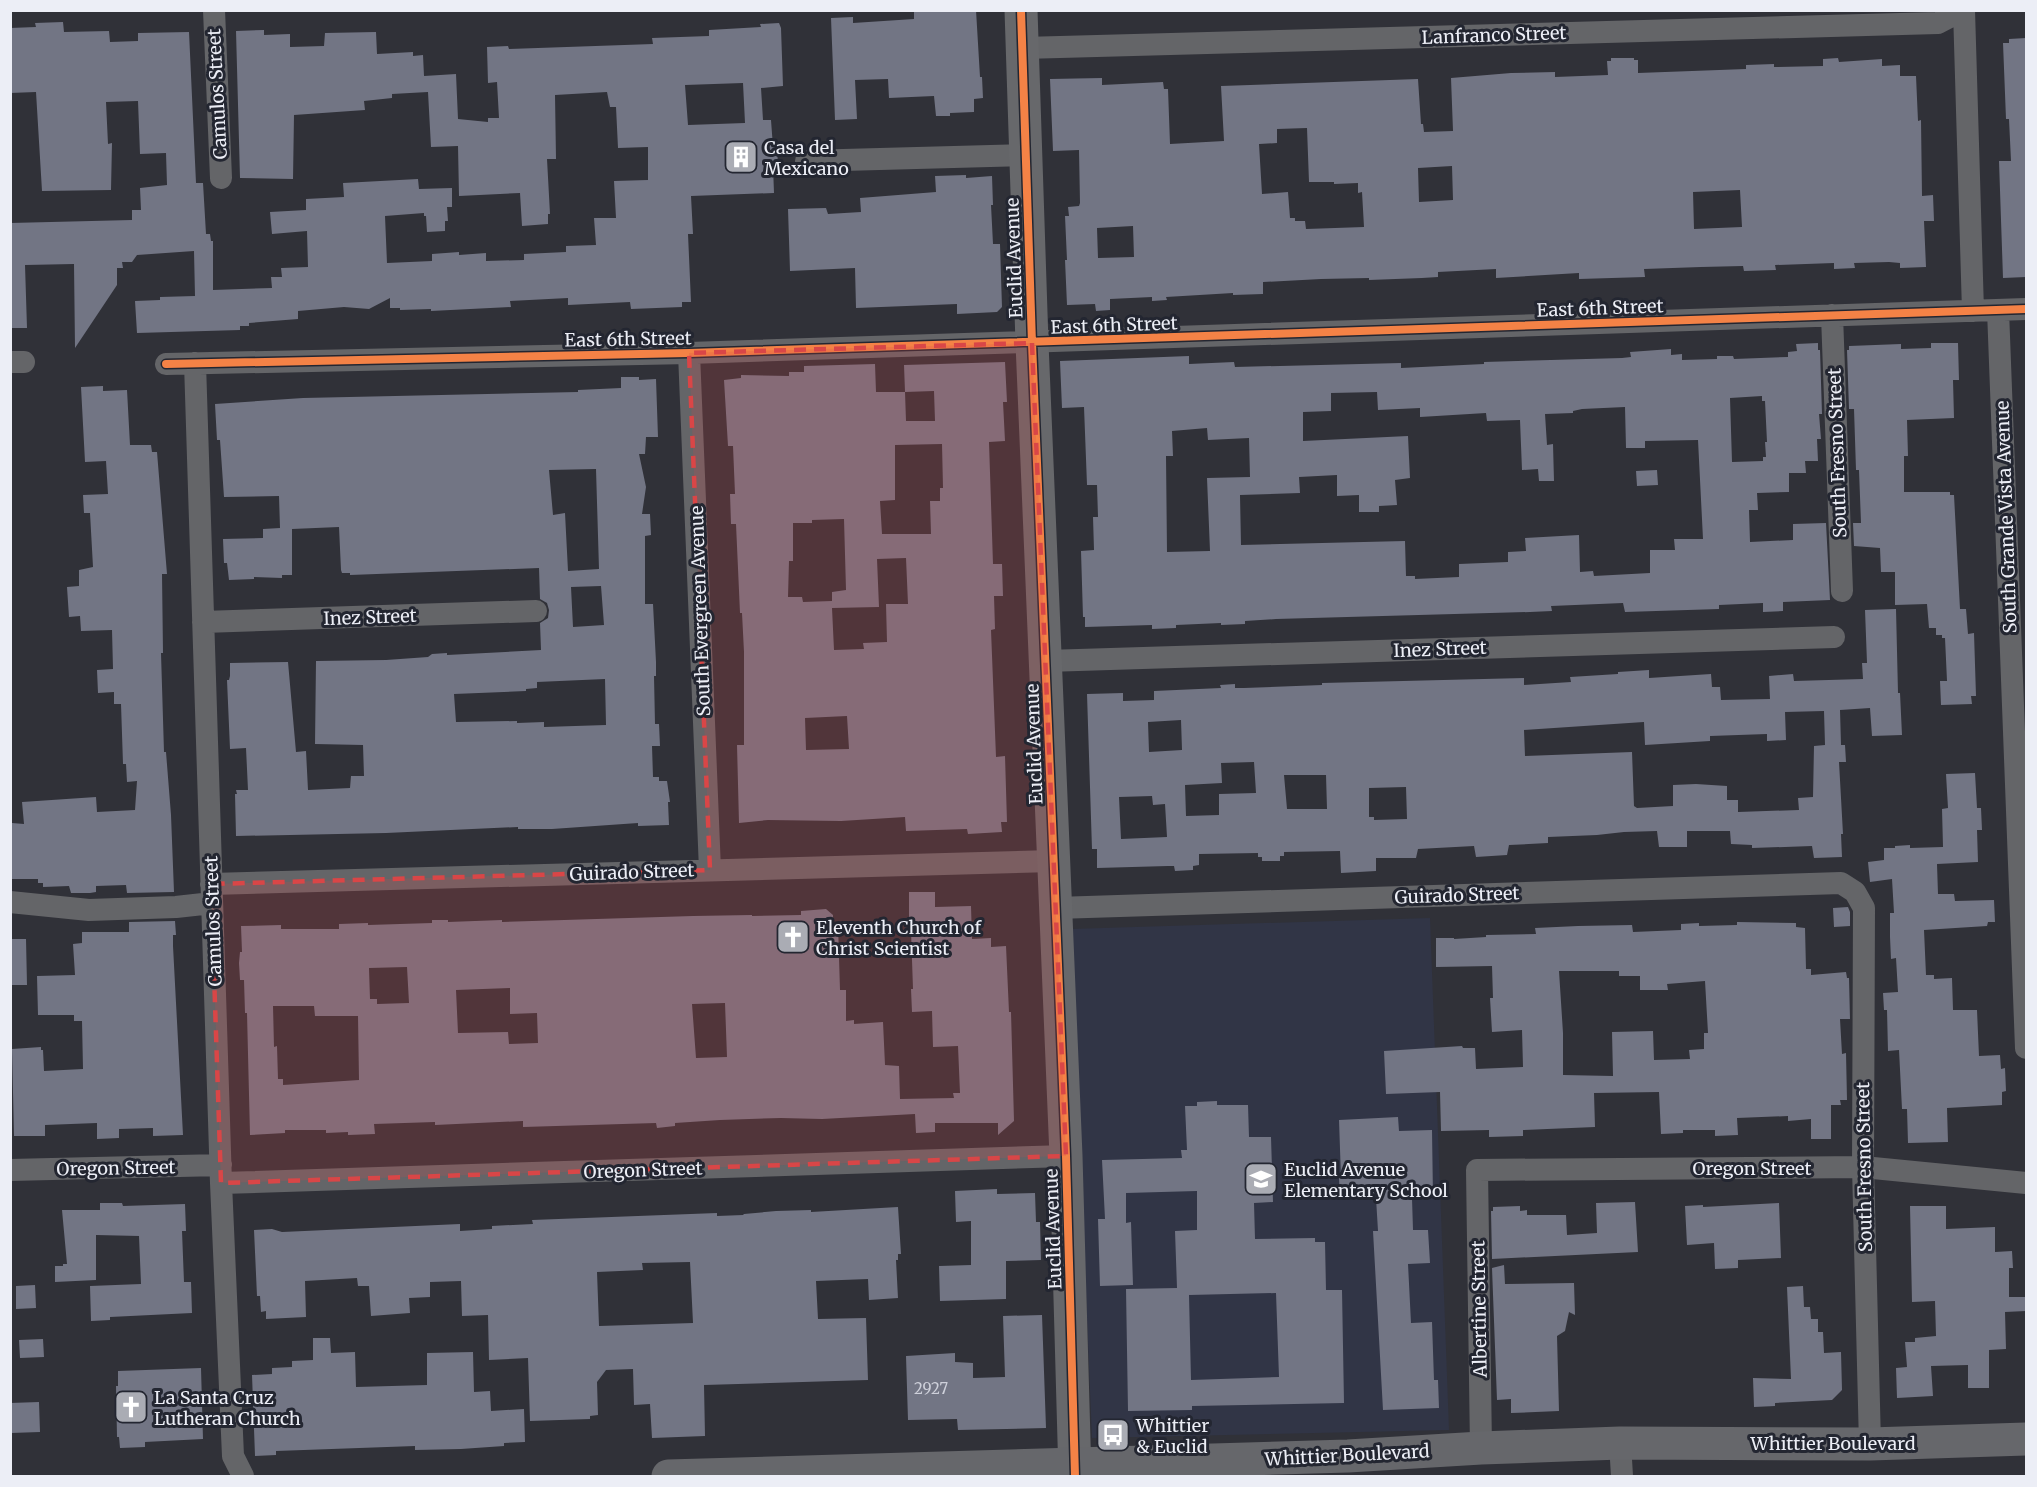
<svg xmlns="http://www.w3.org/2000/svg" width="2037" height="1487" viewBox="0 0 2037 1487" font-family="Merriweather,serif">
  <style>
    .built { fill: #313546 }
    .building { fill: #727584; fill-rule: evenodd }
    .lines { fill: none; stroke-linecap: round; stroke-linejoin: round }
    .street { stroke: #646568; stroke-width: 22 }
    .secondary { stroke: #67686b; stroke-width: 33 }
    .primary { stroke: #66676b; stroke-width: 33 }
    .cycleway-casing { stroke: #232631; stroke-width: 11 }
    .cycleway { stroke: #f48246; stroke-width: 8 }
    .marked { fill: #d94647; fill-opacity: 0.2; stroke: #d94647; stroke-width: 4.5; stroke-dasharray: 12 8; stroke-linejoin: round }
    .labels { text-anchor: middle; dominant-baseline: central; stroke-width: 6; stroke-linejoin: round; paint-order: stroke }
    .number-label { font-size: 15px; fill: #ced0da }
    .street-label { font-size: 18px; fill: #eceef6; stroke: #232631 }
    .poi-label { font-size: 18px; fill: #eceef6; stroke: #232631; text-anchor: start }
  </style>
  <rect width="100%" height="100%" fill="#303138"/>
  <path class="built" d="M1430,918L1449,1430L1092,1438L1071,929Z"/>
  <path class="building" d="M914,10H976L980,77H982L983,98L974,99V112L950,113V116H936L934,96L889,98L888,79L855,80L857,119L835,120L831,18L853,17V23L914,19Z
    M63,22L64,32L109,31L110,42L138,41V33L189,32L196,183H203L206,234H210L211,241H213V290L272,288L271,277H282L281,268L308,267L307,231L272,234L270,212L306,210V199L344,197L343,183L418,179L419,189L452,188V207H447L448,221H445V231L427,232L426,216H424V213L385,216L387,263L432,261V254L459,252V255L486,253V261L524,260V254L566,252V246L596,245L594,218H616L614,181L648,180V147L618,148L616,107H610L607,92L555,95L556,159H547L550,214H548V224L522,226L520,193L459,196L458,146L431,147L428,92L392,94V98L364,101L365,110L294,115L293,179L240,178L236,31L264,30V35L290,34V47L324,46L325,33L376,32L377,54L413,52V56L423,55L424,76L456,74L458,119L488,122V118H499L497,82L488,83L487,47L508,46L509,49L653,44L652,38L709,36V30L761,27L760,24L779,23L781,28L783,86L761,88L763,120H771L773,147H777L778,166H773L774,193L691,196L693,234H688L691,302H682V307L631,309L630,302L568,305V298L510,301L511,307L431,311V309L400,310V308H390V298L369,309L344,307L298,311V319L249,323V326H240V330L137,333L135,301L160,300V297L195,296L194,251L137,255L132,262H122L123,268H117V285L75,348L74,264L25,265L27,328H10V223L132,220V210H141L140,188L167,185L166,153L140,154L138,101L106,102L108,144L112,143L111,190L42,191L36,92L10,93V28L36,27L35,23ZM743,83L745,123L688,125L685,85Z
    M2026,38V277L2003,278L1999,161H2011L2009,119H2006L2003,43H2009V39Z
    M1611,58H1634V60H1638V73L1746,69V65L1774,64V67L1823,66V59L1838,58L1839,62L1882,59V66L1900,65V76H1916L1918,121L1921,120L1922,196L1933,195L1934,221H1924L1926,267L1900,268V263L1889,262L1854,263L1855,268L1834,269V263L1775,265L1776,270L1744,271L1743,266L1701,267L1644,269L1645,277L1579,279V273L1496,278V269L1438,272V277L1422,278L1369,280V278L1321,279L1263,282V294L1233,295V293L1166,297L1167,300L1152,301V297L1110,299V310L1096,311L1095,304L1067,305L1065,260H1067L1065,216H1069L1068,207L1079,206L1080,203L1079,150L1053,151L1050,79L1102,78V85L1163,82L1164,89H1168L1170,144L1224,141L1221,86L1418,79L1421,124H1423L1424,132L1453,131L1451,78L1511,73L1555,72V77L1608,75L1607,61H1611ZM1307,128L1309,182H1334V184L1358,183V193L1362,192L1364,227L1306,229L1305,221H1295V218H1290L1288,192L1262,194L1259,144L1277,143V129ZM1452,166L1453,200L1419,202L1418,168ZM1740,190L1742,227L1694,229L1693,192ZM1133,226L1134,257L1098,258L1097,228Z
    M966,175V178L992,176L993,205H991L993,244H1000L1002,307L997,312L957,314V304L856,308L855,268L790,271L788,209L826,208L828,214L861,212L860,198L936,192L935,176Z
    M1818,343V350H1820L1822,414H1819L1821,439H1817L1818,461H1805L1806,473H1789V492L1757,493L1758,510H1749L1750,542L1793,540V524L1826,523L1830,600L1783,602V611L1763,612V603L1719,605V609L1625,612L1623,603L1551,606L1552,611L1530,612L1276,619L1245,621V624L1221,625V623L1176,625V628L1152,629V625L1085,627V617H1083L1081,551L1094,550L1093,517H1098L1097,485H1087L1084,407L1062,408L1060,361L1189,356V364L1234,362L1235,367L1401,363V368L1484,364V362L1622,358L1631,357L1630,352L1671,349V355L1682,354V360L1717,359V356H1733L1734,359L1788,357V352L1797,351L1796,344ZM1377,392L1378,410L1420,408V417L1486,413L1487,421L1520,420L1522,470L1538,469L1539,481H1554L1553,444L1547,445L1545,414L1573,413V411L1582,409L1625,407L1626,448H1645V441L1698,440L1703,539H1674L1675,550H1650V573L1594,576L1593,571L1580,572L1579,535L1525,538L1526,551L1508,552V562L1459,564V577L1415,579V576H1406L1405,541L1241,545L1240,495L1300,493L1299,477L1337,475V496L1359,495V512H1379V506L1397,505L1395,480L1410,478L1408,436L1303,441V412L1331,411V393ZM1762,396V401H1765L1767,442H1765L1766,457H1763V461L1732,462L1730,398ZM1207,428L1208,440L1249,438L1250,477L1207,478L1210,551L1167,552L1166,456H1173L1172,431Z
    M1931,343H1958L1959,380H1953L1954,418L1907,420L1908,456H1904V492H1950V495H1954L1960,609H1966L1968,634L1974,633L1976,696H1971L1972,704L1941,705L1940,681H1947L1945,638H1942V635H1936V628H1929L1927,604L1895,605V572H1881L1880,548L1854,546L1853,523H1861L1859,470H1856L1854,409H1849L1847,350H1849V346L1901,344V349L1931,348Z
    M1005,362L1007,402H1003L1005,441L989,442L993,564H1002L1003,596H994L995,629L991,630L996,757L1005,756L1007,822H1001L1002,832L968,834L967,829L906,831L905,817L841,821L768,820L739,823L737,745H744V652L742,613H740L736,524H731L730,494H735L733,446H728L724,380L741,378V375L789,376V372H804V366L875,364L876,392H905L906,421H935L934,391L905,392L904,365ZM942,444L943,488H940V501H930L931,534H882L880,501L895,500V445ZM844,519L846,590L832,592V601L803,602L802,597H788L789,561H793V523H812V520ZM906,558L908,604H886L887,642L863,643L864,649L834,650L832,608L879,607L877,559ZM847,716L849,749L806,750L805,718Z
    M621,377H639V380L656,379L658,437H646L645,454H639L646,487L642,514H650L651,535L645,536V604H653L656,662V676H654L655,724H659L660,746H652L653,777H659V781H667L670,802H668L669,825L638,826V823L552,829H518V827L386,833L236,836L235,794H237L236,790H248L246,748L230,749L227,680H229L230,676V663L288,662L296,752L306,751L308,790L350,788L351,776H364L363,745L315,744L316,661L386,660L428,657L432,654L447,653V655L541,650L540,623L548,618L549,610L547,603L540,599L539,568L350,575V573H342L341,570L339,527L292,529V575H282V578L254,577V579L229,580L227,563H224L223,539L263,538V529L280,528L279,496L224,497L220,440H217L215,404L303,398L578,392V390L621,388ZM596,469L599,569L568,571L565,513L553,515L549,470ZM601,586L604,625L573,627L571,587ZM605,679L606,725L544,727V722L517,723V721L456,722L454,694L526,691V689L537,688V682Z
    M103,386V391L127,390L130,445H151L152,452H157L167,574H162L163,653H161L164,752H166L171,815L174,892L127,893L126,885L96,886V892L90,893H71L69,886L43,887V883H38V879H10L12,823L24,824L22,802L96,797L97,812L135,810L137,781L127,782L126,764H123L121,704H114V692L98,693L97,670L113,669L112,630L81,631L80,616L69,617L67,587L79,586V570L93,567L90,513H84L83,495L108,494L106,461L85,462L81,387Z
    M1657,470L1658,485L1637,486L1636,471Z
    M1896,609L1898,693H1900L1902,735L1872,736L1870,708L1840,710L1841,745H1845L1846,762H1839L1843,834H1841L1842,857L1814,858L1812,846L1752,848V845L1731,844L1730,831H1687V847H1659L1657,831L1624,832L1597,835L1548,837V843L1509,845L1507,855L1476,857L1474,846L1418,849L1416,858H1376V871L1341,873L1340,851L1284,852V856H1280V861H1262V857H1258V853L1199,854V865L1193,866V870L1175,871L1174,866H1168L1097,868V849H1092L1087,694L1123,693V701L1154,700V691L1221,688L1220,685L1235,684V688H1244L1322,685V683L1524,678V685L1571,682L1570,677L1618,674V672L1649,670V678L1711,674L1712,687H1720L1721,700L1770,699L1769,676L1793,674L1794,681L1863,679L1862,663H1867L1865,610ZM1824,711L1825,745L1814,746L1813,797L1798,798L1799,810L1738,812V800H1727V786L1696,784L1673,785V806L1637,808L1634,806L1632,752L1525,756L1524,730L1644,722L1645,745L1710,741V736L1767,734V741L1786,740L1785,712ZM1181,720L1182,750L1149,752L1148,722ZM1254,762L1256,793L1219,794V815L1186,816L1185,785L1222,783L1221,763ZM1284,775H1326L1327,809H1287ZM1406,787L1407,819L1374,820V817H1369V788ZM1152,796L1153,805L1165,804L1167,837L1121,839L1119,797Z
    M1975,773L1977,808H1981L1982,830H1977L1978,862L1937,864L1938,894H1954L1955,901L1994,900L1995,922H1988L1987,926L1924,930L1926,975H1934V979L1952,978L1953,1010H1977L1979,1056L2000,1055L2001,1069L2005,1068L2006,1091L2002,1092V1105L1947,1108L1948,1142L1908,1143L1907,1109H1902L1899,1050L1888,1051L1887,1010H1884L1883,993L1898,992L1896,958L1891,959L1890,937V913H1894L1892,879L1870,882L1868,862L1884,860V848H1895V846L1910,845V848L1943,847L1942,809L1948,808L1946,774Z
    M909,892H935V907L971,906L972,939L991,938V947L1006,946L1009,1012H1011L1014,1121L998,1135V1123H935V1132L916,1133L915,1114L822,1119L781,1118L720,1120L675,1123V1126L657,1128L656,1123L523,1127V1121L435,1125V1122L374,1124L375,1134L348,1135V1132L326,1133V1130H285V1133L250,1135L247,1013H245L244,980H240L239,963L240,952H242L241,926L281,925V929H339V924L368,923V925L432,923V920H448V922L502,920V922L693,916L752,915V916L801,915V911L826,909L833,915V924H838L840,990H846V1021L854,1020V1024L883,1022L885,1065L899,1066L900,1099L954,1098L953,1093H960L958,1046L933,1047L932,1011L912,1012L911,989H913L911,931H909ZM407,967L409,1003L377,1004V999H370L369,968ZM510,988V1014L537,1013L538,1043L509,1044L508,1032L458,1033L456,990ZM725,1003L727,1057L696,1058L692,1004ZM273,1006H314L315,1016H358L359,1080L283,1085V1079H278L277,1046L274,1047Z
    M1848,907L1850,912V926L1834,927L1833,908Z
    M175,921L176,935H173V946L183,1135L153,1136V1128L119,1129V1138L97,1139V1123L45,1125V1136H14L12,1049L41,1047V1050H43L44,1071L83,1069L82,1021H74V1015H38L37,976L75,975L73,944L82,943V932H129V922Z
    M1737,922L1796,923V927L1805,928L1806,969H1811V975L1846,972L1847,978H1849L1850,1019H1840L1842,1054L1846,1053L1847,1100H1840L1841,1105H1831V1139H1811V1119L1788,1121V1116L1737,1118L1738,1135L1715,1136V1130H1683V1133L1661,1134L1659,1092L1594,1093L1595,1127L1523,1130V1136L1489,1137V1130L1441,1131L1440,1092L1386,1094L1384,1051L1462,1046L1463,1048H1475L1476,1069L1523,1067L1522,1030L1492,1032L1490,998H1493L1492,966L1436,967V938H1454V939L1486,937V935L1536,934L1535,928L1578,926L1632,925L1633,932L1681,930V924L1699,923V926L1737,925ZM1559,971H1619V976H1640V990H1668L1667,984L1705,981L1708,1033H1704V1049L1689,1050L1690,1059L1654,1060L1653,1031L1612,1032L1613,1076L1563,1075V1033Z
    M10,939H26L27,985H10Z
    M1217,1101V1105H1248L1249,1137H1271L1273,1202L1254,1203L1255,1239L1315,1238V1242H1325L1326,1290H1342L1344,1403L1192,1406V1410L1128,1411L1126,1289L1177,1288L1175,1231L1197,1230V1191L1126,1193V1223L1131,1222L1133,1285L1100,1286L1098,1219H1105L1102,1160L1182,1158L1181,1150H1187L1185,1106H1197V1102ZM1276,1293L1279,1377L1191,1380L1189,1295Z
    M1398,1117L1399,1131L1432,1130L1433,1197L1412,1198L1413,1230H1428L1430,1263L1408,1264L1411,1323L1432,1322L1434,1380H1438L1439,1408L1383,1410L1373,1231H1378L1376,1198L1340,1200L1339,1178H1341L1339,1120Z
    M997,1189V1194L1035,1193L1036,1222H1040L1041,1260L1006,1261V1299L940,1301L939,1266L971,1265V1221L956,1222L955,1191Z
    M1635,1202L1638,1252L1492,1259L1491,1211H1493V1207L1520,1206V1211L1527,1210V1215H1566L1567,1235L1597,1233L1596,1203Z
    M100,1203H122L123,1206L185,1204L186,1231H182L184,1282H191L192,1313L110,1317V1320L91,1321L90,1286L141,1284L139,1236L96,1235V1280L55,1282V1266H63V1264H67L62,1210H100Z
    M1779,1203L1781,1258L1738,1260V1268L1715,1269L1714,1243L1687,1245L1685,1206L1703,1205V1207Z
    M1910,1206H1946V1229L1995,1227V1252L2012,1251L2013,1268H2009V1297H2026V1311L2005,1312L2006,1349L1989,1350V1388H1968V1365L1931,1366L1933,1396L1897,1398L1896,1368L1907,1367L1905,1342H1915V1338L1936,1336L1935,1301L1912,1302Z
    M898,1207L901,1254H898V1260H896L898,1298L869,1300L868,1279L816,1281L818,1319L866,1318L868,1380L704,1385L705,1436L652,1438L650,1404L634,1405L633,1369L606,1370L597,1382L598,1415L590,1416V1419L530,1421L528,1358L489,1360L488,1315L462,1316L461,1281L430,1282V1297L409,1298L410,1313L371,1316L369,1286H358L357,1278L305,1281L306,1317L266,1319V1311L261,1312L260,1296H257L254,1230L272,1229L282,1232L460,1224V1231L492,1229V1226L533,1224L532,1220L717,1213V1216L743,1215L744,1214L776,1211L811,1210V1212ZM690,1262L693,1323L599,1326L597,1272L643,1270L642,1263Z
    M1504,1265L1505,1284L1574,1283L1575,1315L1569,1312L1565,1331L1557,1336L1559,1411L1511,1413V1399L1497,1400L1492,1268Z
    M35,1285L36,1308L16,1309V1286Z
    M1803,1286L1804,1307H1810L1811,1319H1818V1332H1823L1824,1353L1841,1352L1842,1390L1832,1400L1775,1403V1406L1754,1407L1753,1378L1791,1379L1787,1287Z
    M1042,1315L1046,1428L958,1430L957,1419L908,1420L906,1356L955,1353V1362L973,1363V1378L1005,1377L1003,1316Z
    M313,1338H330L331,1353L355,1352L356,1387L427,1385V1353L473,1352L474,1392L490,1391L491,1411L524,1409L525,1442L504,1443V1446L461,1449L415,1450V1446L276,1451V1455L255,1456L252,1375L272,1374V1368L292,1367V1361L313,1360Z
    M43,1339L44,1357L20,1358L19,1340Z
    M201,1368L203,1439L145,1442V1447L120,1448L119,1437H117L116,1386H118V1371Z
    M39,1402L40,1432L11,1433L10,1403Z"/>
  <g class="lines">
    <path class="street" d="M214,10L221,178
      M1964,10L1973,311
      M1023,48L1938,23L1963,10
      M806,161L1027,155
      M1998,310L2026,1048
      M1832,315L1842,591
      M689,353L710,870
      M10,362H24
      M195,363L221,1183L233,1456L243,1476
      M166,364L689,353L2026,309
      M203,622L536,611
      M1046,661L1834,637
      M211,884L1053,861
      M10,902L89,910L176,907L212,903
      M1056,908L1841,883L1855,892L1864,908L1863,1167L1870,1444
      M10,1170L221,1165
      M221,1183L1066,1156
      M1620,1443L1622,1476
      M1481,1448L1477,1170L1863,1167L2026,1183"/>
    <path class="secondary" d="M1021,10L1032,343L1066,1156L1075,1476"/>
    <path class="primary" d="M668,1476L1348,1456L1481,1448L1620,1443L1870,1444L2026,1439"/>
    <g class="cycleway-casing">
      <path id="cycleway" d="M1021,10L1032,343L1066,1156L1075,1476
        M166,364L689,353L2026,309"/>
    </g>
    <use href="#cycleway" class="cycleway"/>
  </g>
  <path class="marked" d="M1032,343L1066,1156L221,1183L211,884L710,870L689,353Z"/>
  <defs>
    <g id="building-square" transform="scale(1.725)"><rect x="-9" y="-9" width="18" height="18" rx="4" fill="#aaacb4" stroke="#232631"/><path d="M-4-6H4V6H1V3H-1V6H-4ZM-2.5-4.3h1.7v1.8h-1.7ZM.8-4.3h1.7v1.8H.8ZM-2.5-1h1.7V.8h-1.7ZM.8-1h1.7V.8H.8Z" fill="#fff"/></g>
    <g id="church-square" transform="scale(1.725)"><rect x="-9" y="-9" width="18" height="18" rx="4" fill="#aaacb4" stroke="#232631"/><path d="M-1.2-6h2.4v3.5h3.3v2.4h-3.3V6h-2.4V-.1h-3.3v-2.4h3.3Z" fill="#fff"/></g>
    <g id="school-square" transform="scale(1.725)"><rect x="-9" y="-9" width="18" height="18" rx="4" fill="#aaacb4" stroke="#232631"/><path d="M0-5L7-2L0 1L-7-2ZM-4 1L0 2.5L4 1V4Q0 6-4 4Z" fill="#fff"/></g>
    <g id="bus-square" transform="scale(1.725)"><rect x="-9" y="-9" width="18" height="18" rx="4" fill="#aaacb4" stroke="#232631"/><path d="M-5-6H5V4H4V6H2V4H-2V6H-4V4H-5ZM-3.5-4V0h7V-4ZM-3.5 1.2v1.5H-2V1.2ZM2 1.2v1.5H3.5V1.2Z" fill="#fff"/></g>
  </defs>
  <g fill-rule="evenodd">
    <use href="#building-square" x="741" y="157"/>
    <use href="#church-square" x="793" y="937"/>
    <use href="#school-square" x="1261" y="1179"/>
    <use href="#church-square" x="131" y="1407"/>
    <use href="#bus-square" x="1113" y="1435"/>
  </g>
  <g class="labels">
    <g class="number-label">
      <text x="931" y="1388">2927</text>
    </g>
    <g class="street-label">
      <text transform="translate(1494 35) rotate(-2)">Lanfranco Street</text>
      <text transform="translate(217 94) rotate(-93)">Camulos Street</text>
      <text transform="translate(1014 258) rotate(-92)">Euclid Avenue</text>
      <text transform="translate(1600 308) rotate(-2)">East 6th Street</text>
      <text transform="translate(1114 325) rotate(-2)">East 6th Street</text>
      <text transform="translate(628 339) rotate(-1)">East 6th Street</text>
      <text transform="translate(1837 453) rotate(-92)">South Fresno Street</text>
      <text transform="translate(2006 517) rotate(-92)">South Grande Vista Avenue</text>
      <text transform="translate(700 611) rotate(-92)">South Evergreen Avenue</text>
      <text transform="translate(370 617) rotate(-2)">Inez Street</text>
      <text transform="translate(1440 649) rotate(-2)">Inez Street</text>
      <text transform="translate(1034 744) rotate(-92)">Euclid Avenue</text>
      <text transform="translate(632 872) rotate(-2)">Guirado Street</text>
      <text transform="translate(1457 895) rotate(-2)">Guirado Street</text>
      <text transform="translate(213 921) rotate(-92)">Camulos Street</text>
      <text transform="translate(1864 1167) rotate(-91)">South Fresno Street</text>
      <text transform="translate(116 1168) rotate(-1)">Oregon Street</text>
      <text x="1752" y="1168">Oregon Street</text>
      <text transform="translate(643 1170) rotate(-2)">Oregon Street</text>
      <text transform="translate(1053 1229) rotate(-92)">Euclid Avenue</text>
      <text transform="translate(1479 1309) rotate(-91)">Albertine Street</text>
      <text x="1833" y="1443">Whittier Boulevard</text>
      <text transform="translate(1347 1455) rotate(-3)">Whittier Boulevard</text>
    </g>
    <g class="poi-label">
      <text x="764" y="147">Casa del<tspan x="764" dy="21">Mexicano</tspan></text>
      <text x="816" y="927">Eleventh Church of<tspan x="816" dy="21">Christ Scientist</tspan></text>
      <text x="1284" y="1169">Euclid Avenue<tspan x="1284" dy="21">Elementary School</tspan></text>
      <text x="154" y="1397">La Santa Cruz<tspan x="154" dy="21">Lutheran Church</tspan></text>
      <text x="1136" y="1425">Whittier<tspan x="1136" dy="21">&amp; Euclid</tspan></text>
    </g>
  </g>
  <rect width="2037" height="1487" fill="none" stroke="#eceef6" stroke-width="24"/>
</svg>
